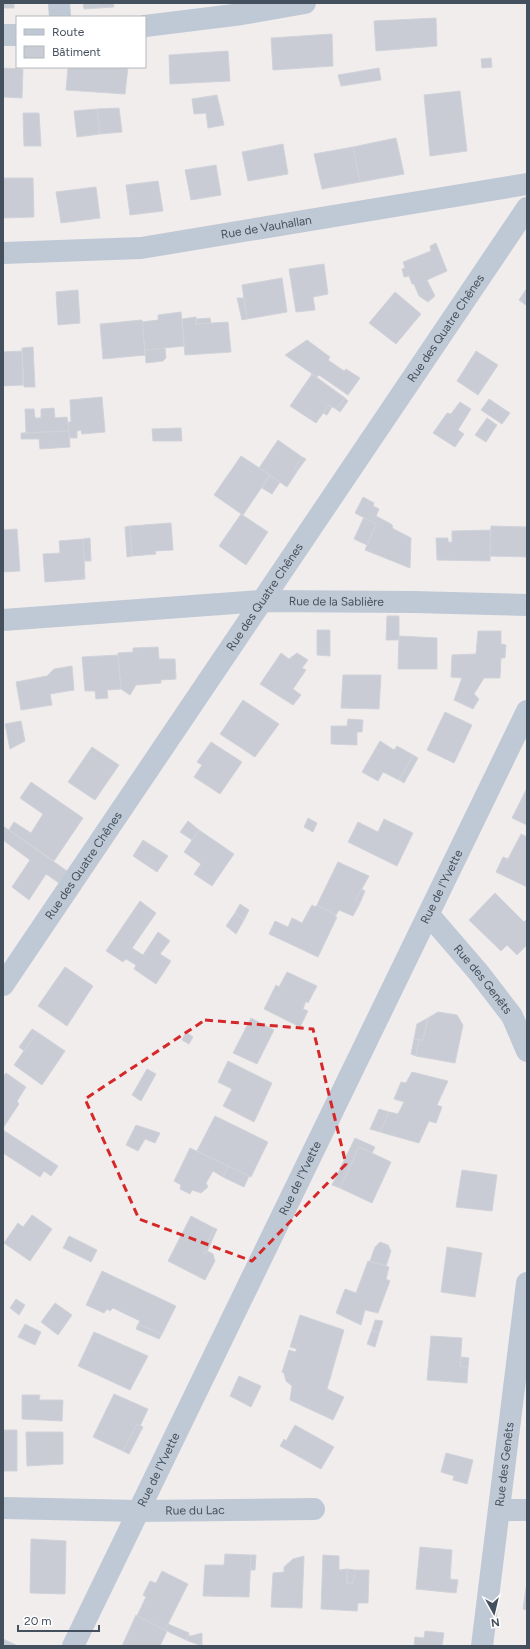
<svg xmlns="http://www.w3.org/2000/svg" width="530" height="1649" viewBox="0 0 530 1649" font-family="Figtree,sans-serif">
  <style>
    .building { fill: #c9ccd4; stroke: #d1d3da }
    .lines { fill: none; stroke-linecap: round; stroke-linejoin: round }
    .minor { stroke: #bfc9d5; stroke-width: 22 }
    .marked { fill: none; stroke: #d62828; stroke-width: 3; stroke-dasharray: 8 5; stroke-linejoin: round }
    .labels { text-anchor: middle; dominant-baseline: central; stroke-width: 3; stroke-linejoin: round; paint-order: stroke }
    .street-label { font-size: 12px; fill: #44505d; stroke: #fff }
  </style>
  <rect width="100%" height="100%" fill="#f1eded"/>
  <path class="building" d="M3,3H14V8H3Z
    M83,3H113L114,7L84,9Z
    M436,18L437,46L376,51L374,21Z
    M332,34L333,66L273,70L271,38Z
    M228,51L230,81L170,84L169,55Z
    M491,58L492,67L482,68L481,59Z
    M68,67H128L125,94L66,90Z
    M3,68L23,69L22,98L3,97Z
    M379,68L381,80L341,86L338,75Z
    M460,91L467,151L430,156L424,95Z
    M217,95L224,125L208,128L206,113L194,114L192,99Z
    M119,108L122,132L100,134L97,109Z
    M97,109L100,134L77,137L74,111Z
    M23,113H39L41,146H24Z
    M396,138L404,174L360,182L353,147Z
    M283,144L288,174L248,181L242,152Z
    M353,147L360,182L322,189L314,154Z
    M216,165L221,195L191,200L185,170Z
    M3,178H33L34,217L3,218Z
    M158,181L163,211L130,215L126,185Z
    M96,187L100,218L61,223L56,192Z
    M436,243L447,271L427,280L435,296L428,302L419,296L414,284H412L409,276L404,277L402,269L405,268L403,262L431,251L430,246Z
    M324,264L328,294L313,297L315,310L296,312L289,269Z
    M282,278L287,312L247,319L242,285Z
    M527,288V306L519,300Z
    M78,290L80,323L58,325L56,292Z
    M395,292L421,314L396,344L369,323Z
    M237,298H244L247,319L242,320Z
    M181,312L184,346L145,350L142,322L158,320V315Z
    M196,317V324L228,322L231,352L185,355L182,319Z
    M210,318L211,323L196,324V319Z
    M142,320L145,355L103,359L100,324Z
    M307,340L330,357L328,360L344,371L346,369L360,378L348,395L319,375L317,377L285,355Z
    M33,347L35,387H24L22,348Z
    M165,348L166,358L163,361L146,363L145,350Z
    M22,351L23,385L3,386V352Z
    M476,351L498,365L478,395L457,381Z
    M312,374L345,398L336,409L329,405L316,423L290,406Z
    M102,397L105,432L82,434L81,430L77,431V438H69L68,422H71L70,400Z
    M345,398L348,401L340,412L336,409Z
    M489,399L510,413L502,424L481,410Z
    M460,402L471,409L458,430L464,434L455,447L433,433L447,413L451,414Z
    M329,405L332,407L327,415L323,413Z
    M54,408L55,418L67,417L69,431L26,433L25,409H34L35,418H41V409Z
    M487,418L497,425L486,442L475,435Z
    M181,428L182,441H153L152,429Z
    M69,431L70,447L40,449L39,439H21V433Z
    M278,440L302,457L295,468L298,470L287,487L259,468Z
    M241,456L270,475L243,515L214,495Z
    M302,457L306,459L298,470L295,468Z
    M270,475L280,482L272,494L262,488Z
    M363,497L374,503L373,506L379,509L376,516L391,524L393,526L392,528L411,538L410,568L365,550L376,524L355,513Z
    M241,514L268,532L246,565L219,546Z
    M364,517L376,524L367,545L354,539Z
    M171,523L173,550L155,551L156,554L132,556L130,526Z
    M130,526L132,556L127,557L125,527Z
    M491,526L527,527V557L490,556Z
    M17,529L20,571L3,572V530Z
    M491,530L490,561L437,560L436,538H448V542H452V531Z
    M90,538L91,561H84L83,539Z
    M83,539L85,579L45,582L43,554L60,553L59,541Z
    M387,616H399V640H386Z
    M317,630H330V656L317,655Z
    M478,631H501V644L506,645L505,658H501L500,678H484L474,694L479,699L473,709L454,700L462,678L451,677L452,655L476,654Z
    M399,636L437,638V669H398Z
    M158,647L159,659H175L176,679L161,680V683L136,685L130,695L121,689L118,653L133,652V648Z
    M281,653L289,659L297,653L308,660L302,668L306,670L293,689L301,695L293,705L260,684Z
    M118,655L121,689L107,690L108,698L96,699L95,691H85L82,657Z
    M72,666L74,690L50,694L52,705L21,710L16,682L47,676L54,669Z
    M343,675H381L379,709L341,708Z
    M243,700L279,724L255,757L220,734Z
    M445,712L472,725L454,763L427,750Z
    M348,719L363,720L362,732H357V745L331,744V726H347Z
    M21,721L25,741L10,749L5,724Z
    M380,741L394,750L397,746L413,755L399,780L383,772L378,781L362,772Z
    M211,742L242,762L220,794L194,777L202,765L197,762Z
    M92,747L119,765L95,800L68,782Z
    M413,755L418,758L404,783L399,780Z
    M31,782L83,818L54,861L9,830L14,822L31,833L43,814L20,798Z
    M527,788V825L512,818Z
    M308,818L317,823L313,832L304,827Z
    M384,819L413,833L397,866L348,842L358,822L378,832Z
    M188,821L199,830L192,840L180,832Z
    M3,826L67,871L59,883L46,874L29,900L12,887L30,860L3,840Z
    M199,830L234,854L212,886L194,874L201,864L184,852Z
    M521,834L527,837V887L496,872L503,857L508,859Z
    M143,840L168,856L157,872L133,856Z
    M338,862L369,876L355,901L360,903L353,916L339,910L336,915L317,905Z
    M361,889L365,891L360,903L355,901Z
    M495,893L524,922L527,919V945L517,955L507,945L501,951L469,920Z
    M140,901L156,913L132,948L143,955L158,932L170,941L160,954L171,961L156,984L134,969L136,965L126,959L123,962L106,951Z
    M240,904L249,910L244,920L235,913Z
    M312,905L315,907L317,905L336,915L335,917H337L318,957L269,934L275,921L288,927L292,918L302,923Z
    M235,913L244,920L236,934L226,926Z
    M65,967L93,986L67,1026L38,1006Z
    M287,972L317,986L308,1003L306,1001L303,1009L308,1011L300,1027L264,1009L276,985L279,987Z
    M438,1012L457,1015L463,1025L455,1063L416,1056L419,1040H423L428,1018Z
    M251,1018L274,1030L257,1064L233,1053Z
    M428,1018L423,1040L414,1039L417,1024Z
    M32,1029L37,1032L24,1051L19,1047Z
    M37,1032L65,1051L42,1085L14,1065Z
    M186,1032L193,1037L189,1044L182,1040Z
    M414,1039L419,1040L416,1056L411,1054Z
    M228,1061L272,1083L254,1122L223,1106L232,1089L218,1082Z
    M147,1069L156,1074L141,1101L132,1095Z
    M412,1072L448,1081L437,1105L442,1107L436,1123L429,1121L419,1143L380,1132L389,1112L398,1114L404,1102L394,1099L401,1082L406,1083Z
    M6,1073L26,1087L17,1101L19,1104L3,1128V1077Z
    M379,1109L389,1112L380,1132L370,1129Z
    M215,1116L268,1142L251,1177L197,1151Z
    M136,1125L160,1133L155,1143L145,1139L138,1151L126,1145Z
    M3,1130L58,1166L51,1176L44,1171L40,1177L3,1153Z
    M355,1138L375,1147L372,1153L359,1147L340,1188L332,1185Z
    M359,1147L391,1162L372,1203L340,1188Z
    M190,1148L228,1166L223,1177L213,1171L206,1183L208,1187L201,1193L192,1190L190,1194L180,1189L181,1185L174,1181Z
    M228,1166L249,1176L244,1187L223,1177Z
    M462,1170L497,1175L492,1211L456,1207Z
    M32,1215L52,1229L30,1261L4,1243L18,1223L23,1227Z
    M191,1216L214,1228L203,1253L206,1254L207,1251L213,1254L215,1261L205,1280L168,1261Z
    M214,1228L217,1229L206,1254L203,1253Z
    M69,1236L97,1250L91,1262L63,1248Z
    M380,1242L388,1245L391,1251L386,1266L370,1261L375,1247Z
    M447,1247L482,1253L475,1297L441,1292Z
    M368,1261L389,1267L386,1279L390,1281L378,1313L365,1310L361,1325L336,1313L345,1289L356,1293Z
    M102,1271L176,1306L162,1334L138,1324L140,1321L113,1308L110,1311L107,1309L104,1313L86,1305Z
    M16,1299L25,1305L19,1315L10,1308Z
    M55,1303L72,1315L58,1335L41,1322Z
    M300,1315L344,1330L327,1389L344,1397L333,1420L290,1400L292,1386L286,1381L284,1373L282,1372L289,1350L295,1352L297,1349L290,1347Z
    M375,1320L383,1321L379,1333L372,1330Z
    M25,1324L41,1332L35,1345L18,1337Z
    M138,1324L162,1334L159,1339L136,1329Z
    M372,1330L379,1333L375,1347L367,1344Z
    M94,1332L148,1356L130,1390L78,1366Z
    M431,1336L462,1338L460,1366L468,1367L467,1383L427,1380Z
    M461,1357L469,1358L468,1367L460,1366Z
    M239,1376L261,1386L251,1407L230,1396Z
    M114,1394L148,1409L140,1426L137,1424L123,1451L93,1437Z
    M22,1395H40L39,1400H63L62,1421L22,1419Z
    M137,1424L143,1427L129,1454L123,1451Z
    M295,1425L334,1447L321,1469L280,1446L284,1439L286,1441Z
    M3,1430H17V1471H3Z
    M26,1432H63V1464L27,1466Z
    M446,1453L473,1460L467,1484L453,1480L454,1476L441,1472Z
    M31,1539L66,1541L65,1594L30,1593Z
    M420,1547L452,1550L450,1579L458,1580L456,1593L416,1589Z
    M225,1554L251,1555L249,1597L203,1596L205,1565H224Z
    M251,1555H256L255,1570H250Z
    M323,1555L339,1556V1570L347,1569V1583H353L355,1570H369L368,1603H358L357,1611L321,1609Z
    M304,1556L302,1608L271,1607L273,1573L284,1572V1567L293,1559Z
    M347,1569L355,1570L353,1583H347Z
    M162,1571L188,1584L165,1630L137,1616L146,1597L143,1595L150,1581L156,1583Z
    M527,1581V1610L523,1609Z
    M136,1615L167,1631L160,1646H122Z
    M168,1624L189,1633L186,1640L165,1630Z
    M425,1631L444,1633L442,1646H414L415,1637L424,1638Z
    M202,1633V1646L186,1640L188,1635L191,1636Z
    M3,1639L18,1646H3Z"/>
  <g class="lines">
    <g class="minor">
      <path d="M59,3L60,17"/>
      <path d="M145,26L242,14L305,3"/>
      <path d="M3,35H17"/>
      <path id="s1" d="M3,253L141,248L527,184"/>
      <path id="s2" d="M3,620L261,601L413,602L527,605"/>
      <path id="s3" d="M429,915L479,973L512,1016L527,1051"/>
      <path id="s4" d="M3,985L527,208"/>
      <path id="s5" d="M3,1508L138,1511L314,1509"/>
      <path d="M499,1510H527"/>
      <path id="s6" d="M73,1646L527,711"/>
      <path id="s7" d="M482,1646L527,1283"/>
    </g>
  </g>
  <path class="marked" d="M205,1020L313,1029L346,1164L252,1261L139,1219L85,1099Z"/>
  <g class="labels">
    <g class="street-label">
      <text stroke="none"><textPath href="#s1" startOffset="265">Rue de Vauhallan</textPath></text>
      <text stroke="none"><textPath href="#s4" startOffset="792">Rue des Quatre Chênes</textPath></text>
      <text stroke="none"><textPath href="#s4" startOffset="468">Rue des Quatre Chênes</textPath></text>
      <text stroke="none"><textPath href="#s2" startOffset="334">Rue de la Sablière</textPath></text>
      <text stroke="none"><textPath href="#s4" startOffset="144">Rue des Quatre Chênes</textPath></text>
      <text stroke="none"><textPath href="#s6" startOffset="844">Rue de l'Yvette</textPath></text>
      <text stroke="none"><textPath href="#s3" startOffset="84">Rue des Genêts</textPath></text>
      <text stroke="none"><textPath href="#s6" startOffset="520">Rue de l'Yvette</textPath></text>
      <text stroke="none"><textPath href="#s7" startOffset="183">Rue des Genêts</textPath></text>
      <text stroke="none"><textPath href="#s6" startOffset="196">Rue de l'Yvette</textPath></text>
      <text stroke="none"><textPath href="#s5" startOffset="192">Rue du Lac</textPath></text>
    </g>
  </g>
  <rect width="530" height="1649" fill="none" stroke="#44505d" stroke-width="8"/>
  <rect x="16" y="16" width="130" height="52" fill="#ffffff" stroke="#b4b9be"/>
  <rect x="24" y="29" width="20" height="6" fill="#bfc9d5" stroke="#b4b9be"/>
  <text x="52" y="36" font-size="12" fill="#44505d">Route</text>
  <rect x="24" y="46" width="20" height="12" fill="#c9ccd4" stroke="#b4b9be"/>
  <text x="52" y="56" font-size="12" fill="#44505d">Bâtiment</text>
  <g transform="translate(494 1613) rotate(172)" stroke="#ffffff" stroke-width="3" paint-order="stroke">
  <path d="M0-3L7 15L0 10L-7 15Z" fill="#44505d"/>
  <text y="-6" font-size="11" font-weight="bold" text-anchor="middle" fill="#44505d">N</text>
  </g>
  <path d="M18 1625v6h81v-6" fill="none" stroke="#44505d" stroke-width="2"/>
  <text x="24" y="1625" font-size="12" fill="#44505d" stroke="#ffffff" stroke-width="3" paint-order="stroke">20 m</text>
</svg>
